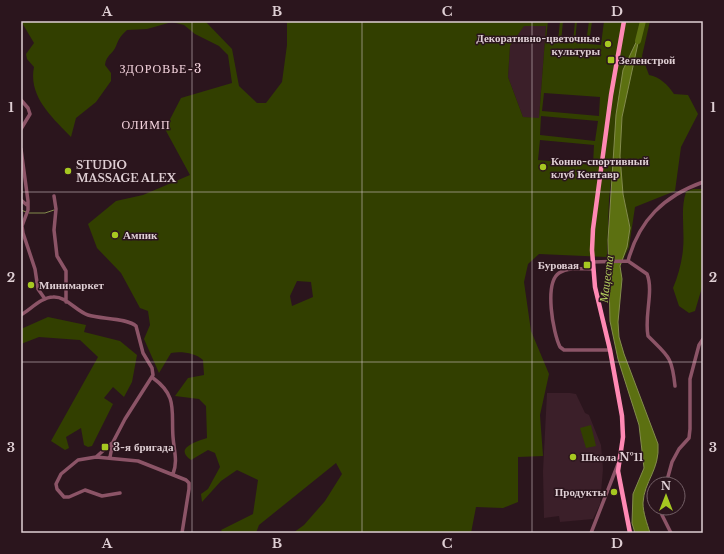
<svg xmlns="http://www.w3.org/2000/svg" width="724" height="554" viewBox="0 0 724 554" font-family="'Libre Baskerville',serif">
  <style>
    .built { fill: #3b1f29 }
    .green { fill: #323f00; fill-rule: evenodd }
    .water { fill: #5c7011; stroke: #838c4c }
    .lines { fill: none; stroke-linecap: round; stroke-linejoin: round }
    .stream { stroke: #838c4c; stroke-width: 1 }
    .river { stroke: #5c7011; stroke-width: 6 }
    .minor { stroke: #8c5467; stroke-width: 3.5 }
    .major { stroke: #ff89b4; stroke-width: 4.5 }
    .grid { fill: none; stroke: #dfcfd4; stroke-width: 1; stroke-opacity: 0.55 }
    .poi-dot { fill: #a6c821; stroke: #2b151d; stroke-width: 1.5 }
    .labels { text-anchor: middle; dominant-baseline: central; stroke-width: 3; stroke-linejoin: round; paint-order: stroke }
    .poi-label { font-size: 11px; font-weight: bold; fill: #dfcfd4; stroke: #2b151d; text-anchor: start }
    .neighbourhood-label { font-size: 12px; letter-spacing: 1px; fill: #f6d5df; stroke: #2b151d }
    .water-label { font-size: 12px; font-style: italic; fill: #b6d35f; stroke: #2b151d }
    .neatline { fill: none; stroke: #dfcfd4; stroke-width: 1.5 }
    .grid-label { font-size: 13px; text-anchor: middle; font-weight: bold; fill: #dfcfd4 }
  </style>
  <rect width="100%" height="100%" fill="#2b151d"/>
  <path class="built" d="M524,25L546,26L539,119L523,117L508,77L510,46Z
    M547,393H570L576,394L585,413L589,415L601,445L603,469L600,504L593,519L560,522L559,516L544,518L543,471Z"/>
  <path class="green" d="M21,21H205L232,49L239,86L257,103H266L282,82L287,45V21H548L546,40L558,41L560,21H563L561,42L573,43L575,21H577L575,42L586,43L589,21H592L589,44L601,45L604,21H650L642,56L649,75C660,77 668,85 674,94L688,95L698,114L681,147L675,191L635,207L629,247L620,266L627,247L630,228L623,194L620,156L622,117L639,37L623,71L609,199L607,257L539,254L528,264L524,282L531,331L549,374L540,415L543,456L518,457V502L503,508L476,507L471,533H293L304,525L325,501L342,474L336,463L259,525L256,533H223L221,530L253,514L258,480L237,470L221,481L202,502L201,494L208,489L220,467L215,453L208,450L191,460C173,448 198,441 207,438L206,406L199,399L175,396L188,378L204,375L203,360C196,353 181,351 171,353L159,373L144,339L150,325L148,311L140,308L121,273L97,248L88,224L116,201L143,195L190,175L165,129L181,98L232,83L228,55L219,46L195,34L184,25L172,22L147,29L127,30C119,38 120,37 116,46C113,54 106,55 105,65L111,73V81L96,102L76,118L71,137C53,118 28,97 34,67L27,59L26,54L34,43ZM524,26H546L539,118L523,117L508,77L510,46ZM544,93L600,97L599,116L542,111ZM541,116L598,121L595,141L540,135ZM540,140L594,145L593,165L538,160ZM297,281L311,282L313,297L292,306L290,296Z
    M693,189H703V284L695,311L689,313L679,306L673,288C678,276 682,262 683,249C685,230 680,210 686,192Z
    M48,317L86,325L84,332L120,341L137,355L132,382L124,397L113,387L104,398L113,404L92,446L88,447L84,445L81,428L66,437L69,448L65,450L51,441L98,357L80,340L39,337L21,344V329Z
    M591,425L596,446L586,448L580,428Z"/>
  <path class="water" d="M640,34L622,117L620,156L623,194L630,228L627,247L620,266L622,279L618,322L619,337L624,354L658,444C660,470 644,481 643,503C643,513 647,523 650,533H635L632,523L633,494L644,468L639,425L618,359L610,321L608,240L616,115L623,70Z"/>
  <g class="lines">
    <path class="stream" d="M21,210L26,212
      M29,213H45L54,210"/>
    <path class="river" d="M638,41L643,21"/>
    <path class="minor" d="M21,100L28,108L30,114L21,129
      M21,149L28,201V210L22,226L23,233L35,269L38,289L45,299
      M54,196L56,209L54,230L57,256L66,271V302
      M21,200L28,206
      M628,261C639,220 664,196 703,182
      M592,262L628,261L647,274C654,291 644,316 648,336C668,356 672,356 675,386
      M593,269C582,269 568,267 559,273C544,283 553,333 560,347L564,350H610
      M21,315C31,309 42,297 53,297C66,296 76,311 88,315C100,319 128,318 136,326L143,353L152,368L153,375L125,419L113,442L110,457
      M153,378C178,396 171,411 173,437C174,451 178,461 173,474
      M112,443L96,457L78,460L61,474L56,484L57,489L64,497H69L85,490L102,496L120,493
      M96,457L138,461L186,480L189,483V489L182,533
      M666,484L672,462L679,449L689,438L690,429V379L699,345L703,339
      M661,508L662,515L671,533
      M591,533L618,464"/>
    <path class="major" d="M624,21L611,95L593,229L592,250L595,287L610,350L622,416L623,437L618,471L630,533"/>
  </g>
  <path class="grid" d="M192,21V533M362,21V533M532,21V533M21,192H703M21,362H703"/>
  <g class="poi-dot">
    <circle cx="608" cy="44" r="4"/>
    <rect x="607" y="56" width="8" height="8" rx="2"/>
    <circle cx="543" cy="167" r="4"/>
    <circle cx="68" cy="171" r="4"/>
    <circle cx="115" cy="235" r="4"/>
    <rect x="583" y="261" width="8" height="8" rx="2"/>
    <circle cx="31" cy="285" r="4"/>
    <rect x="101" y="443" width="8" height="8" rx="2"/>
    <circle cx="573" cy="457" r="4"/>
    <circle cx="614" cy="492" r="4"/>
  </g>
  <g class="labels">
    <g class="poi-label">
      <text x="600" y="38" text-anchor="end">Декоративно-цветочные<tspan x="600" dy="13">культуры</tspan></text>
      <text x="619" y="60">Зеленстрой</text>
      <text x="551" y="161">Конно-спортивный<tspan x="551" dy="13">клуб Кентавр</tspan></text>
      <text x="76" y="165">STUDIO<tspan x="76" dy="13">MASSAGE ALEX</tspan></text>
      <text x="123" y="235">Ампик</text>
      <text x="579" y="265" text-anchor="end">Буровая</text>
      <text x="39" y="285">Минимаркет</text>
      <text x="113" y="447">3-я бригада</text>
      <text x="581" y="457">Школа №11</text>
      <text x="606" y="492" text-anchor="end">Продукты</text>
    </g>
    <g class="neighbourhood-label">
      <text x="161" y="68">ЗДОРОВЬЕ-3</text>
      <text x="146" y="124">ОЛИМП</text>
    </g>
    <g class="water-label">
      <text transform="translate(606 279) rotate(-83)">Мацеста</text>
    </g>
  </g>
  <rect width="724" height="554" fill="none" stroke="#2b151d" stroke-width="44"/>
  <g transform="translate(666 496)"><circle r="19" fill="#2b151d" stroke="#735f66"/>
  <path d="M0-3L7 15L0 10L-7 15Z" fill="#a6c821"/>
  <text y="-6" font-size="11" font-weight="bold" text-anchor="middle" fill="#dfcfd4">N</text>
  </g>
  <rect x="22" y="22" width="680" height="510" class="neatline"/>
  <g class="grid-label">
    <text x="107" y="16">A</text>
    <text x="277" y="16">B</text>
    <text x="447" y="16">C</text>
    <text x="617" y="16">D</text>
    <text x="11" y="112">1</text>
    <text x="713" y="112">1</text>
    <text x="11" y="282">2</text>
    <text x="713" y="282">2</text>
    <text x="11" y="452">3</text>
    <text x="713" y="452">3</text>
    <text x="107" y="548">A</text>
    <text x="277" y="548">B</text>
    <text x="447" y="548">C</text>
    <text x="617" y="548">D</text>
  </g>
</svg>
